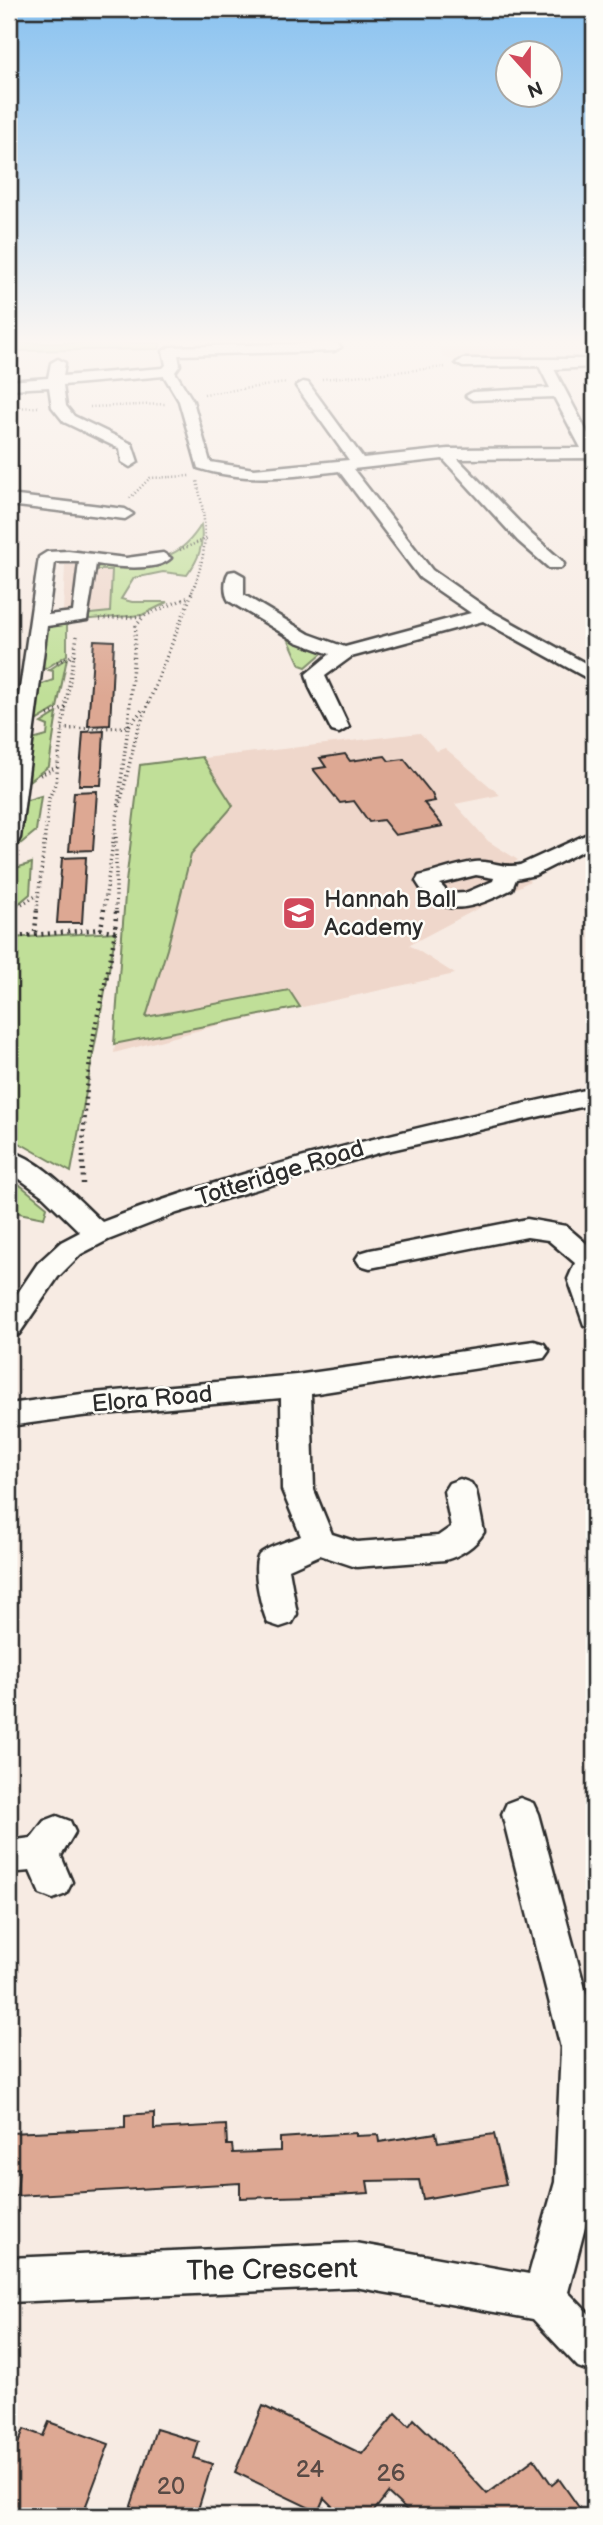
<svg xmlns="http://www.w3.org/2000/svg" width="603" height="2525" viewBox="0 0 603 2525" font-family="'Balsamiq Sans',sans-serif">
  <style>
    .built { fill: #efd7cb }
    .green { fill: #c0df98; stroke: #768562; stroke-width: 2 }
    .building { fill: #dda893; stroke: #2b2b2b; stroke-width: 2 }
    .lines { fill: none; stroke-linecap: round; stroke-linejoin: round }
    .minor-casing { stroke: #2b2b2b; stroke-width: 5 }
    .path-far2 { stroke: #2b2b2b; stroke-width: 2.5; stroke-dasharray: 1 2.5; stroke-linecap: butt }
    .path-far1 { stroke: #2b2b2b; stroke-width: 3.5; stroke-dasharray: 1 3.5; stroke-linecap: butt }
    .path { stroke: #2b2b2b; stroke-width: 4.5; stroke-dasharray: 2 4.5; stroke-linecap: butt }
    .minor { fill: #fdfcf7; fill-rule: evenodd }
    .labels { text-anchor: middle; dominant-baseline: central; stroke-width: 5; stroke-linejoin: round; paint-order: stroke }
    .poi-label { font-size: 24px; fill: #2b2b2b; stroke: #fdfcf7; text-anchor: start }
    .street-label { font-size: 24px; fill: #2b2b2b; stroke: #fdfcf7 }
    .near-number-label { font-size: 24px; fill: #584a45 }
    .near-street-label { font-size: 28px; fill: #2b2b2b; stroke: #fdfcf7 }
  </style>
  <rect width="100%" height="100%" fill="#f7ebe3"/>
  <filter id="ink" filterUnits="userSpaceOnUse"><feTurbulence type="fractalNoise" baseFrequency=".0143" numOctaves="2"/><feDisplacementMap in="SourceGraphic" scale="14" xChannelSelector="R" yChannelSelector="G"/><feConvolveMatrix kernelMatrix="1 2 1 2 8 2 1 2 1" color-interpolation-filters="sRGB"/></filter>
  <g filter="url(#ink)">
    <path class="built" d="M439,347L524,348L525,360L457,362L443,357Z
      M65,565H83L94,570H112L110,613L63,612Z
      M420,733L437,751L445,748L500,795L455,804L488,841L518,860L515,862L530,881L409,945L455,974L215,1026L114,1053L144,765Z"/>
    <path class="green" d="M9,343H161L159,349L9,351Z
      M201,525C204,545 199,559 187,575L163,572L134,578L121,599L132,602H168L142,615L78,620L90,614L110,612L112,570H94L97,567C141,551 170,575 201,525Z
      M67,622V655L45,669L39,667L44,626Z
      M288,638L328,648L306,667L300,665Z
      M67,658L57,708L34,722L37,686L53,680V671L49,670Z
      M57,713L49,766L29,781L32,740L47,736L48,726L41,723Z
      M202,757L233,806L191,854L167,949L146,1017L289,990L300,1007L114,1044L126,882L140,765Z
      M41,796L36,831L19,845L24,801Z
      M32,863L30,894L11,910L16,868Z
      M116,932L71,1172L9,1137V938Z
      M9,1176L47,1207L44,1218L9,1211Z"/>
    <path class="building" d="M94,640L114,641L110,725L88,726Z
      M104,731L101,785H79L83,732Z
      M345,754L350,761L385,756L389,761L404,759L432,794L435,801L424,803L443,826L395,835L383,820L369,822L354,801L340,803L313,769L326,767L320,758Z
      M97,791L93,850L69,851L74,792Z
      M86,857L82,923H57L62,858Z
      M154,2113V2129L226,2125L227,2145H232L233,2153L280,2151V2138L356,2133V2136L378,2135L379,2142L436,2133L438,2142L494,2134L506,2184L423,2199L419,2180L367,2181L369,2193L316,2196L240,2198V2183L17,2196L19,2168L9,2169V2133L125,2128V2115Z
      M263,2406L362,2454L396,2413L409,2426L414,2419L449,2453L487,2494L534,2459L552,2485L559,2479L585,2516H413L388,2493L370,2516H342L324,2498L318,2512L235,2472Z
      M49,2422L109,2444L82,2516H9V2466L24,2429L43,2436Z
      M156,2429L199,2442L194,2458L212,2464L196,2516H152L130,2509Z"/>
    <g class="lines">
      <g class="minor-casing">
        <path id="minor" d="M314,343H336L341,347L334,351L178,355L180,365L175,372L193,401L210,462L254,469L349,460L296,386L303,382L308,383L363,458L448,449L581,448L554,397L473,400L466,396L473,392L550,388L539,366L463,367L456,363L463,359H594V367L554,369L594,445V464L589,462L586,458L458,459L530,533L561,560L564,564L561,568H549L518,541L443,459L353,469L432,570L491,611L594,668V682L483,621L351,657L325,676L349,727L339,733L332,731L310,688L306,674L330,654L297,642L229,601C224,594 224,579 229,572L235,571L244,576V595L309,634L345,647L471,613L420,578L339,471C290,477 245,483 198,468L179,401L164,376L63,385L66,406L74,416L132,444L138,462L130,467L122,462L120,449L64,422L52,407L49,387L9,389V381L48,378L51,363L58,359L65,363L63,376L163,368L166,365L163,351L170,347Z
          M9,495L125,509L133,514L125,519L9,505Z
          M68,551L126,558L163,553L171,558C157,572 115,567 96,564L87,620L47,626L20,838L17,843L9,844V765L39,557L47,552ZM55,562H79L73,612L48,615Z
          M594,831V845L535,875L516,879L512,889C477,907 440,923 416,881L419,876C437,872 457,864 475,862C491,860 504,869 520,865ZM476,875L494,878L493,881L465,893L449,894L440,884Z
          M594,1088V1104L378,1153L177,1213L108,1240L81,1254L58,1277L19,1334L9,1337V1306L38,1263L61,1242L80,1232L43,1196L9,1171V1151C41,1158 78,1200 102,1222C261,1161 428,1125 594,1088Z
          M527,1219L566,1226L594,1250V1328L584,1325L568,1279L575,1263L548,1240L527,1237L370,1268L360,1265L356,1259L360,1253L370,1250Z
          M534,1341L544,1344L549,1351L544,1358L311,1394L314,1490L332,1534L357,1542L438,1536L451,1527L444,1491L449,1483L460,1479L471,1483L476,1491L484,1532C476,1546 460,1556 445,1560L356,1567L320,1555L289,1569L297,1614L292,1623L280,1627L268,1623C262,1612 250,1563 260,1554C269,1546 289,1541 301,1536L282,1490L281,1398L82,1416L9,1426V1404L82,1394L296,1375Z
          M520,1798L533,1803L538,1814L594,2022V2193L568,2292L594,2319V2373L578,2367L533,2319L355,2287L9,2302V2258L355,2243L529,2274L555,2182L561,2048L502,1814L507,1803Z
          M57,1816L70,1821L75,1832L61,1856L72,1882L66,1894L53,1899L40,1894L30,1871L9,1873V1841L31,1838L44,1821Z"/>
      </g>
      <path class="path-far2" d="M322,379L446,367
        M204,394L286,383
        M90,407L165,404
        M9,408L39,407
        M130,498L150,478L190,476
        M180,550L208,538
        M192,592C209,549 207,525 197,481"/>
      <path class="path-far1" d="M100,619L144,616L189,597
        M77,636L62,729L128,727L136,626L144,616
        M57,662L75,655
        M48,715L66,708
        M40,775L57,767
        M118,805L128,727L144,708
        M10,910L38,895
        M37,910L49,798L56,782L62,729
        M104,910L114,834
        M116,910V821L137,732L193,590"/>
      <path class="path" d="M104,909L101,929L116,932
        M9,911L13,909
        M35,932L37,909
        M9,937L101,929
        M83,1184C82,1137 86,1087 93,1040C100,996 116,953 116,909"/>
      <use href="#minor" class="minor"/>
    </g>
  </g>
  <linearGradient id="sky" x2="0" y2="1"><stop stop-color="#89c2f0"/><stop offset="0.49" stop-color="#fbf6f2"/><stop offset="1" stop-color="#fbf6f2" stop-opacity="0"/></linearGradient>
  <rect width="603" height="697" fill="url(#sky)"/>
  <defs>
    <g id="school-square" transform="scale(1.75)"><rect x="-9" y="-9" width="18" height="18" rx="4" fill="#d1495b" stroke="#fdfcf7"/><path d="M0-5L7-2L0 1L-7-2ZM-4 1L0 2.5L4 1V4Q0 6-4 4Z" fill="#fff"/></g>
  </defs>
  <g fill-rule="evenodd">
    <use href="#school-square" x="299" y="913"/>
  </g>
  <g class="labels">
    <g class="poi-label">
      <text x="324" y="899">Hannah Ball<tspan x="324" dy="28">Academy</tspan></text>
    </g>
    <g class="street-label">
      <text transform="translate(280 1173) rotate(-17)">Totteridge Road</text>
      <text transform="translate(152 1399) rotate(-5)">Elora Road</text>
    </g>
    <g class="near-number-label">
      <text x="310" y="2469">24</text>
      <text x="391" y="2473">26</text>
      <text x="171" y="2486">20</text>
    </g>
    <g class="near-street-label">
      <text transform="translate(272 2270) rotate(-1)">The Crescent</text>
    </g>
  </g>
  <rect width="603" height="2525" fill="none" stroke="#fdfcf7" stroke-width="35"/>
  <rect x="18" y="18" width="568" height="2490" fill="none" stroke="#2b2b2b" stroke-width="2.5" filter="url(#ink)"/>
  <g transform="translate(529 74) rotate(159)"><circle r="33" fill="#fdfcf7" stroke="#a9a8a5" stroke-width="2"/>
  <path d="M0-5L12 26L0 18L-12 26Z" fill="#d1495b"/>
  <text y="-10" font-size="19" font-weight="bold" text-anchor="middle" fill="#2b2b2b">N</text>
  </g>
</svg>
